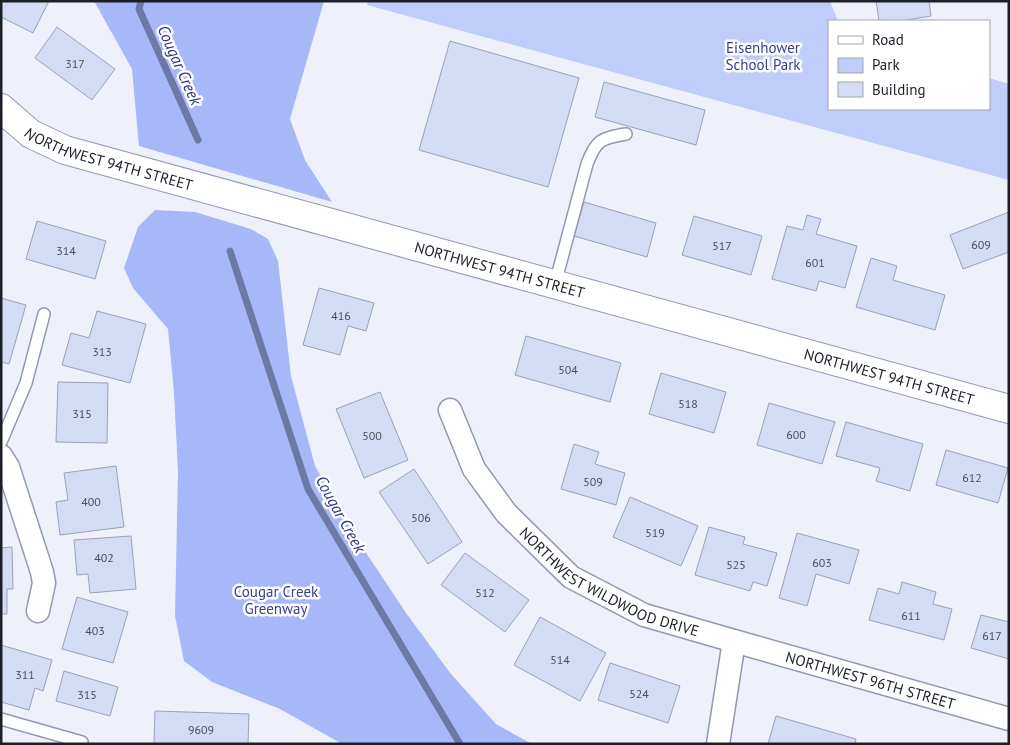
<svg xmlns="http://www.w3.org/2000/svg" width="1010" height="745" viewBox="0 0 1010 745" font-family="'PT Sans',sans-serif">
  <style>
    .green { fill: #bfcdfa }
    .forest { fill: #a6b8f8 }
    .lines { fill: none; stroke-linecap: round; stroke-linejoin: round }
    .stream { stroke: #6c79a7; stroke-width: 7 }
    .building { fill: #d4dcf5; stroke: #9aa1b9 }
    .service-casing { stroke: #9198b0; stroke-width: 14 }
    .minor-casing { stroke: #9198b0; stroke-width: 25 }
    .tertiary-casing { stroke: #9198b0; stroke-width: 30 }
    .service { stroke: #fff; stroke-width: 11 }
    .minor { stroke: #fff; stroke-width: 22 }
    .tertiary { stroke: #fff; stroke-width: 28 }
    .labels { text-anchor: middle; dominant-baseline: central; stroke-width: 5; stroke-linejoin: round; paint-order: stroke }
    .number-label { font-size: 12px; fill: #4a4e5b }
    .park-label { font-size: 15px; fill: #34428c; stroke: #fff }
    .street-label { font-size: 15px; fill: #1c1f28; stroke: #fff }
    .water-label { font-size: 16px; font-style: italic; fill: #2a367f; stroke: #fff }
  </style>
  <rect width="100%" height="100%" fill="#eef1fc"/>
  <path class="green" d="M368,1H830L838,21H829V109H989V78L1009,84V180L367,5Z"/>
  <path class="forest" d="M94,1H324L290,119L305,160L332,202L139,146L132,69Z
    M155,210L195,212L251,229L268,239L278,261L291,376L315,466L353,533L406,613L451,674L496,724L532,744H342L280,709L212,682L184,661L175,616L178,472L174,392L168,329L133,288L124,268L138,227Z"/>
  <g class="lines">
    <path class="stream" d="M141,1L139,9L198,140
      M230,251L308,489L460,744"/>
  </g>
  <path class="building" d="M1,1H49L33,33L1,17Z
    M876,1H929L931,16L901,21H879Z
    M57,27L115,69L92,100L35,58Z
    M450,41L579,78L548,187L419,150Z
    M604,82L705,110L696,145L595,117Z
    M584,202L656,223L647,257L574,236Z
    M1009,212V252L963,269L950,235Z
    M807,215L821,219L816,234L857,246L845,288L819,281L816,291L772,279L787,226L803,230Z
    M694,216L762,236L751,275L682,255Z
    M37,221L106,241L95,279L26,259Z
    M871,258L897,266L893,280L945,295L935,330L856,307Z
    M319,288L374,303L366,331L348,326L340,355L303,345Z
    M1,298L26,305L9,364L1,362Z
    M97,311L146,324L130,383L62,365L71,333L89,338Z
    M526,336L621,363L610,402L515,375Z
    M661,373L726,392L714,433L649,414Z
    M58,382L108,383L107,443L56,442Z
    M380,392L408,460L364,478L336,409Z
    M769,403L835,422L822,464L757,445Z
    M846,422L923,444L910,491L876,481L880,468L836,456Z
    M574,444L599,452L595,464L625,473L616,505L561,489Z
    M946,450L1008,468L998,503L936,485Z
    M116,466L124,527L60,535L56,502L68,500L64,473Z
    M414,469L462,542L428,564L379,492Z
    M630,497L698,526L681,566L613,537Z
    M709,527L745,537L743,544L777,553L767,586L753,582L750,591L695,575Z
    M797,533L859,550L849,584L816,574L807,606L779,598Z
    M131,536L136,589L90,593L88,574L77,575L74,540Z
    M12,547L13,589H7V614H1V548Z
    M465,553L529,600L505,632L441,585Z
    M902,582L936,592L933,604L952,609L944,640L869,620L878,588L899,594Z
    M77,597L128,612L113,663L62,649Z
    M981,615L1009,622V659L971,648Z
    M540,617L606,653L580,701L514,665Z
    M1,645L52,660L43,691L35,688L29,710L1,702Z
    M610,663L680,686L668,723L598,700Z
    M64,671L118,687L110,716L56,701Z
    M155,711L249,714L248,744H154Z
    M776,716L856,739L855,744H768Z"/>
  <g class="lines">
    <g class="service-casing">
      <path id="service" d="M555,284L587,164C596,140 601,138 626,134
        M1,442L26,383L44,314
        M1,719L82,742"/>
    </g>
    <g class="minor-casing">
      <g id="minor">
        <path id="s1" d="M450,410L474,469L506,513L571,577L644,615L734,641L718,744"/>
        <path d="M1,456L8,467L42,572L44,583L38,611"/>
        <path id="s2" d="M734,641L1009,719"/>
      </g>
    </g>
    <g class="tertiary-casing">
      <g id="tertiary">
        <path id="s3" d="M1,108L31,134L65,150L1009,409"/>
      </g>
    </g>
    <use href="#service" class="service"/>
    <use href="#minor" class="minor"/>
    <use href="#tertiary" class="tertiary"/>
  </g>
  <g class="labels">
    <g class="number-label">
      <text x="75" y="63">317</text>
      <text x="981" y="244">609</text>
      <text x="722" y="245">517</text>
      <text x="66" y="250">314</text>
      <text x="815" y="262">601</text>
      <text x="341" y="315">416</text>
      <text x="102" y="351">313</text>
      <text x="568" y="369">504</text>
      <text x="688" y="403">518</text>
      <text x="82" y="413">315</text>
      <text x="796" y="434">600</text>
      <text x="372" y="435">500</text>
      <text x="972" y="477">612</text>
      <text x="593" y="481">509</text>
      <text x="91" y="501">400</text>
      <text x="421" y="517">506</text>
      <text x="655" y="532">519</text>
      <text x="104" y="557">402</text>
      <text x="822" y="562">603</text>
      <text x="736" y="564">525</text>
      <text x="485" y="592">512</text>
      <text x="911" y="615">611</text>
      <text x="95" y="630">403</text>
      <text x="992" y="635">617</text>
      <text x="560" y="659">514</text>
      <text x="25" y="674">311</text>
      <text x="639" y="693">524</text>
      <text x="87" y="694">315</text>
      <text x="201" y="729">9609</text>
    </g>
    <g class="park-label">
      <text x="763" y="47">Eisenhower<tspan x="763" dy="17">School Park</tspan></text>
      <text x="276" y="591">Cougar Creek<tspan x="276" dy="17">Greenway</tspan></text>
    </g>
    <g class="street-label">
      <text stroke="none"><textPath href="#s3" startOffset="122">NORTHWEST 94TH STREET</textPath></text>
      <text stroke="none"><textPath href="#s3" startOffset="528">NORTHWEST 94TH STREET</textPath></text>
      <text stroke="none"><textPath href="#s3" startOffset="932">NORTHWEST 94TH STREET</textPath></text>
      <text stroke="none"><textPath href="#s1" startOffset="245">NORTHWEST WILDWOOD DRIVE</textPath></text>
      <text stroke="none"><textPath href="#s2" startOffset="142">NORTHWEST 96TH STREET</textPath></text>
    </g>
    <g class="water-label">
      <text transform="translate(180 65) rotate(66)">Cougar Creek</text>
      <text transform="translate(341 514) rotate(61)">Cougar Creek</text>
    </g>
  </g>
  <rect width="1010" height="745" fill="none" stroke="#1c1f28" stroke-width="5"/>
  <rect x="828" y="20" width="162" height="90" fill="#ffffff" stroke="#a4a5a9"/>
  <rect x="838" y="36" width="25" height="8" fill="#ffffff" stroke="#a4a5a9"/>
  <text x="872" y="45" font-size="15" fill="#1c1f28">Road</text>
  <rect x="838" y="58" width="25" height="15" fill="#bfcdfa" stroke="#a4a5a9"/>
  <text x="872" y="70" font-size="15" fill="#1c1f28">Park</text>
  <rect x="838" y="82" width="25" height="15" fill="#d4dcf5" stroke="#a4a5a9"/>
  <text x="872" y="95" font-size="15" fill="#1c1f28">Building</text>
</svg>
